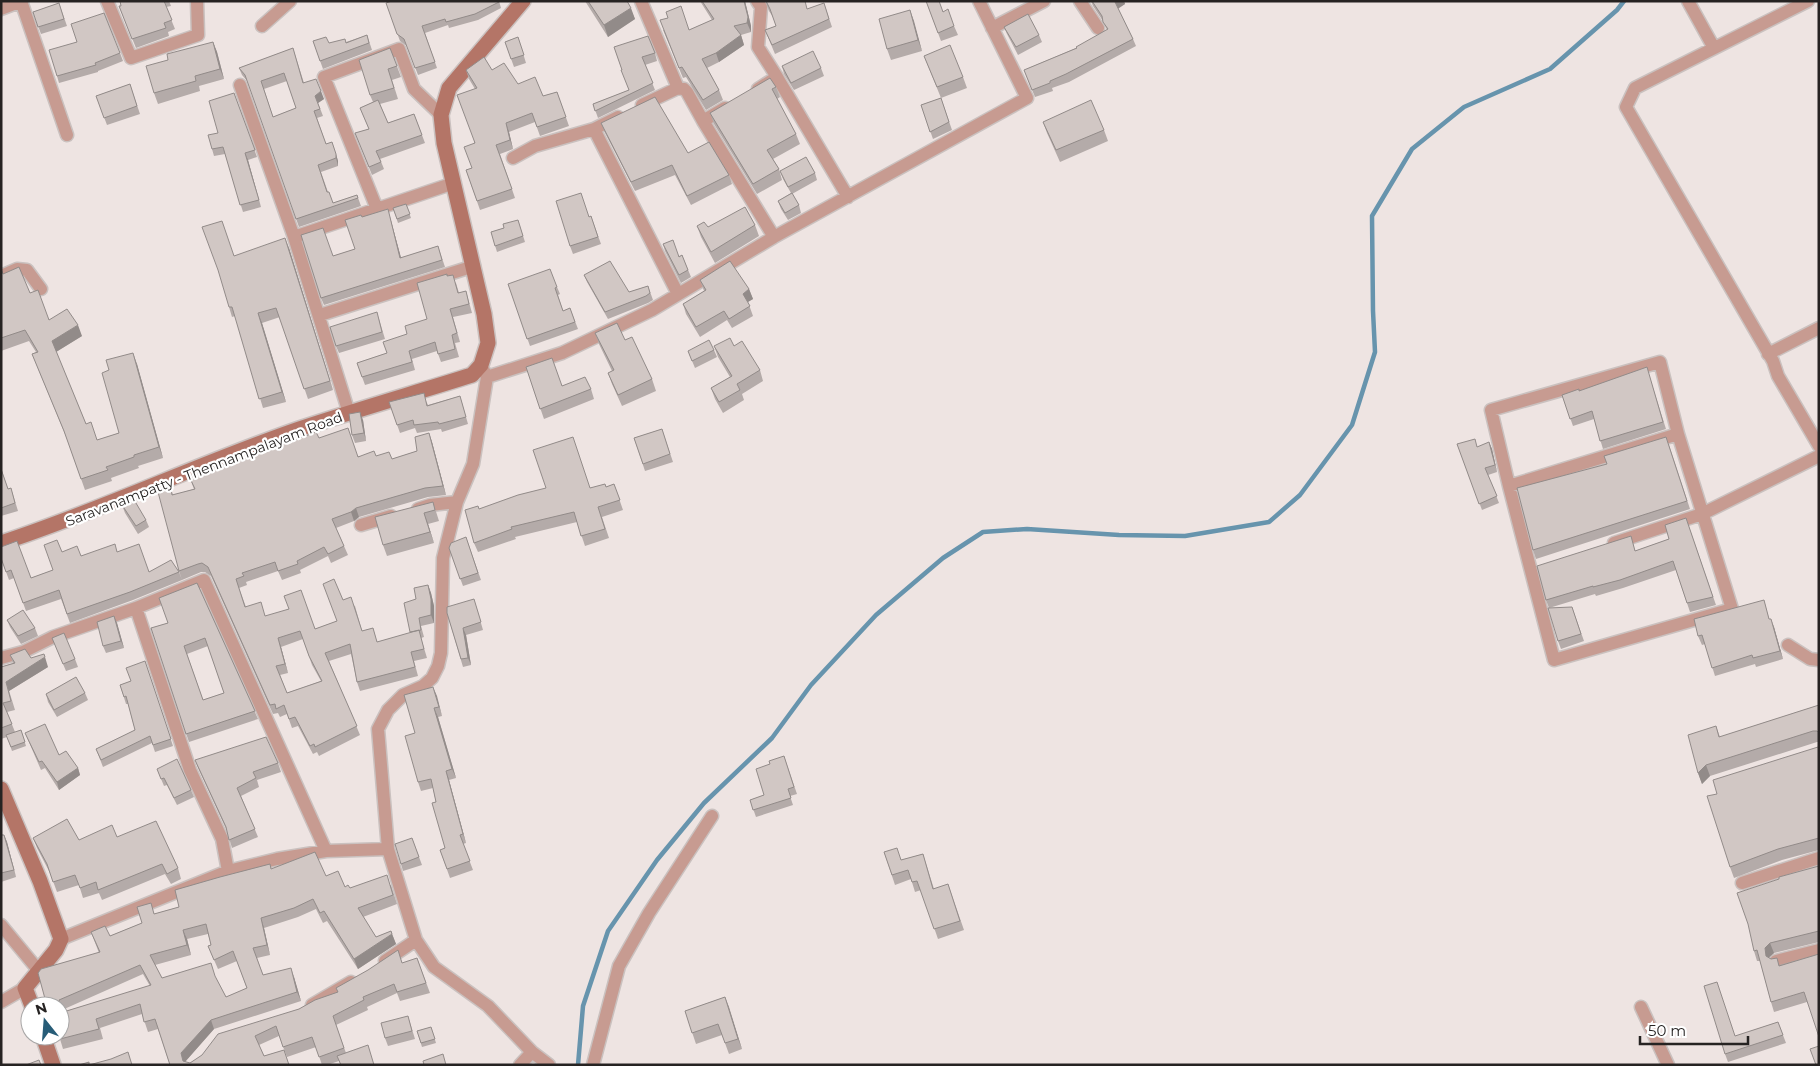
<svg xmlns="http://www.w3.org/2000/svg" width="1820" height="1066" viewBox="0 0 1820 1066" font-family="Montserrat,sans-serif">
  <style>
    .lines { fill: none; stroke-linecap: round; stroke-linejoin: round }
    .stream { stroke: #6794ad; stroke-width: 4.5 }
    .minor-casing { stroke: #cac1bf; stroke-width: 15 }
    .secondary-casing { stroke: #cac1bf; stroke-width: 18 }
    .minor { stroke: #c79b91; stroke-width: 12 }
    .secondary { stroke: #b47567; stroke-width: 15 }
    .wall { fill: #b4aba9; fill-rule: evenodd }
    .shaded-wall { fill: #928b89 }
    .building { fill: #d1c7c4; stroke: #928b89; fill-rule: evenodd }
    .labels { text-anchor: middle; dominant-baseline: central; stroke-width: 4.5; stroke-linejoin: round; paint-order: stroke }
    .street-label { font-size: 14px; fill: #262322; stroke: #fff }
  </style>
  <rect width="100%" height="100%" fill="#eee4e2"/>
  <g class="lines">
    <path class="stream" d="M578,1065L583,1006L608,931L657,860L704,803L772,738L811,685L876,615L943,558L983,532L1027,529L1119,535L1185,536L1269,522L1300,495L1352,425L1375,352L1373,311L1372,216L1412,149L1464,107L1550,69L1617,10L1624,1"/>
    <g class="minor-casing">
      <path id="minor" d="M21,1L67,135
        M107,1L131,58L198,35L197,1
        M641,1L678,88
        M757,1L761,7L758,47L777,77L758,89
        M1080,1L1098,28
        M1688,1L1714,48
        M1808,1L1635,88L1626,107L1773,361L1778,376L1819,446
        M1,9L22,1
        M262,26L290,1
        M992,28L1044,1
        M777,77L848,197
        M240,85L294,237L349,413
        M642,105L678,88L684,89L687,92L703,121L725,108
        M703,121L774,237
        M594,129L678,294
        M513,158L535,146L594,129L618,117
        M377,209L324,77L399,49L414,89L441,115
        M294,237L454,183
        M1,276L17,269L27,270L41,289
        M320,315L474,266
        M1768,354L1819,328
        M487,377L562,353L652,310L774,237L1027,98L979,1
        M1678,434L1732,609L1554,660L1509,486Z
        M1509,486L1491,410L1660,362L1678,434
        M418,509L430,505L457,502
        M361,525L391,516
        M1614,543L1702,514L1819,456
        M136,608L190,770L222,839L228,871
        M1788,645L1810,659L1819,660
        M1,658L23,652L53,637L136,608L204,580L326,851
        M388,849L378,729L388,710L403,695L423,686L432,678L438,666L441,653L443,558L457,502L473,464L487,377L484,371
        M1742,883L1819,858
        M1,925L39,971
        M61,939L228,871L277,859L326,851L388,849L416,940L434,967L488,1006L532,1052
        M385,961L416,940
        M1776,961L1819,950
        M1,1002L25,988
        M312,1005L351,982
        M1641,1007L1668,1065
        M520,1065L532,1052L549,1065
        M593,1065L619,966L649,913L712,816"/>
    </g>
    <g class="secondary-casing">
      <path id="secondary" d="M1,543C102,510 198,464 299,429C356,410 415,393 472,375L481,365L488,343L484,314L444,143L441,115L449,88L523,1
        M1,789L40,881L61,939L56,950L25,988L32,1006
        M43,1036L53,1065"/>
    </g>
    <use href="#minor" class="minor"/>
    <use href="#secondary" class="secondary"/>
  </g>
  <path class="wall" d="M120,1H169L171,6L166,7L175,29L168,32L169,36L136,48L119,6H121Z
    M499,1L501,8L478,20L449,28L448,25L425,33L437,68L418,75L407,46L400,41L386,3Z
    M585,1H627L635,19L608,37Z
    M700,1H745L751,26V32L741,35L744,45L719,62L707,68L719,90L723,100L706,110L686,77L683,78L663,30H689L712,20Z
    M926,1L943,11L954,26L958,35L941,41Z
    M1091,1H1124L1125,4L1118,9L1133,39L1136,46L1069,82L1052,88L1053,91L1035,97L1024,70L1076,48L1107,30L1103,21L1093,6Z
    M59,3L67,26L41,34L33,12Z
    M766,3L808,9L824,3L832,27L775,54L765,30L776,26L773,17L769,11Z
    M910,10L922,51L891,60L887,49Z
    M1004,27L1039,35L1042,42L1018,55L1007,34Z
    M367,35L372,50L323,69L313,41L329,43L346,42Z
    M518,37L526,63L514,67L505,42Z
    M213,42L217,52L224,79L199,86L200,91L158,104L154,93L168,60Z
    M614,47L655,53L657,61L645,65L655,90L598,118L593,104L629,90Z
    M293,48L304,83L324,99L318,103L323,116L317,118L326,144L332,142L338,161V166L321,172L328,192L333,203L357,195L361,206L299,227L248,82L242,75L239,68ZM287,81L296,108L273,117L264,89Z
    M390,48L401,77L392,80L398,99L380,104L388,123L414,114L425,143L380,159L384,169L372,175L355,133L369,129L360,108L373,102L370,95Z
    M120,53L123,61L98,71V72L59,83L57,76Z
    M924,56L963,77L967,88L941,98Z
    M782,66L821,68L824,76L794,90L784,74Z
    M466,70H492L518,84L543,96L557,92L569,126L540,136L535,122L509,132L513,149L500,154L515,198L480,210L466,170L472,168L474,143L475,89L469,79Z
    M130,84L140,114L107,125L96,96Z
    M776,87L780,97L777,99L796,134L800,144L773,159L779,169L782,180L757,194L714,124L710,113Z
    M234,93L257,157L248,160L261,207L243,212L225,154L214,156L212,149Z
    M941,98L952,130L933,139L921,105Z
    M1043,122L1104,130L1108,141L1060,162L1047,133Z
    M601,123L688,153L729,175L732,184L691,205L675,175L635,191L605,133Z
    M780,171L815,173L817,180L792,194L799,205L801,213L788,220L781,209L778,201L791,193L783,179Z
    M406,204L411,218L398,223L393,208Z
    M591,216L601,244L573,254L570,246L589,217Z
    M362,217H390L401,258L438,246L445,267L324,305L321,298L333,256L355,249Z
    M518,220L525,242L497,252L491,232L504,228Z
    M755,225L759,236L715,263L701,237L697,226L708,227Z
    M663,244L679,256L682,255L691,277L681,283L665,251Z
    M289,248L333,390L308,399L280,317L262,323L286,402L263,408L235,316L232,317L229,307L234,256Z
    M1,272L30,293L49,320L82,336L56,352L86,424L97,440L119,433L137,364L163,458L138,466L139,468L111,478L112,481L85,490L67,439L32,354L36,352L29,341L1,351Z
    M584,275L629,292L648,286L653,300L648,303L608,319L587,282Z
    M447,276L456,283L459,293L466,291L472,313L453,317L460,342L455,343L459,357L441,362L437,351L412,359L415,370L365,385L357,363L387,353L407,334L427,319Z
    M700,280L749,289L753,299L748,302L753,316L732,328L727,320L700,337L686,314L683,304L704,291Z
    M508,284L557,287L560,294L558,295L563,311L570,308L578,329L530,346Z
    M379,319L385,339L339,353L336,346Z
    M595,333L625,340L652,379L656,391L622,406L612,384L608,373L612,371L599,344Z
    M714,346H734L760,370L763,381L742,394L744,400L723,413L715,399L711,388L730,377L718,357Z
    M714,350L717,357L695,368L688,351Z
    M526,367L562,386L591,389L594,399L544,419Z
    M1649,375L1666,429L1603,449L1594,419L1573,426L1562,395Z
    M460,396L468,424L442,432L441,429L417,433L415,428L400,433L389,402L426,401L428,405Z
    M363,420L366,441L355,443L352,435Z
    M662,429L673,462L645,471L634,438Z
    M429,433L432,442L446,495L428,497L359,517L354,521L336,528L348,555L331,563L328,556L300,570L301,573L282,580L278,571L246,582L247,585L239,588L246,607L265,616L315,629L337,621L343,600L355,606L362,631L373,628L377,642L411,633L416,599L428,585L431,593L434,606V623L421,626L424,637L421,638L427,658L414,661L418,676L360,691L357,682L351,654L329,661L360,735L319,756L317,752L313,754L298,726L292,728L287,714L280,717L278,713L273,714L211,576L205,572H201L182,580L179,571L171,489L173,495L194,489L189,476L319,438L358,456H376L392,459L417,451ZM303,639L312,665L321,681L287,693L280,675L288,673L281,647Z
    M1489,442L1492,449L1497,472L1488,475L1499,503L1482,510L1457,444L1478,447Z
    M1669,445L1690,509L1536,559L1533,550L1607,464Z
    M1,468L8,489L11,488L18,511L1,516Z
    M614,484L623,510L602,517L609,538L585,546L577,522L515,537L516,539L478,552L474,543L479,509L590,488L606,487Z
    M433,502L439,521L428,524L434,543L387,556L383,545Z
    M122,505L146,520L149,527L138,534L125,513Z
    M1686,518L1716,605L1690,612L1676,570L1623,588L1596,596L1595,594L1549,608L1546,600L1631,536L1635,551L1669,539Z
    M466,537L481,580L463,586L449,548Z
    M62,552L81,556L117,552L149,572H179L182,580L133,600L70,623L61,599L26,611L14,578L9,580L1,558L31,578L53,570Z
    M197,583L258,719L189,742L151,628L168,623ZM208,646L224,693L203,700L187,654Z
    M474,599L483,630L466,635L471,665L463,667L447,613Z
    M1764,600L1769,619L1774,627L1783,659L1756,667L1755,664L1715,676L1705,644L1702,645L1698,636Z
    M1572,607L1584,641L1561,649L1558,641Z
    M7,620L35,628L38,636L21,644L10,627Z
    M117,623L124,648L106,653L103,646Z
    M52,638L75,659L78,667L66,671Z
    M10,655L31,658L48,667L9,691L15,710L7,712L15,732L21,730L26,746L12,751L7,737L1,739V667L13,663Z
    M145,661L173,746L155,752L152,743L103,767L96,749L135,730L128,704H126L120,685L131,681Z
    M433,687L442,716L438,717L456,778L449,780L466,843L463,844L473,870L450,878L440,850L445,848L433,788L421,791L418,782L415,733Z
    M85,693L88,700L57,717L48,702L46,694Z
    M1819,705V742H1817L1710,776L1702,784L1698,773L1716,726L1720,737Z
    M25,733L59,755L78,768L80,775L59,790L45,768L41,770Z
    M1819,746V850L1782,860L1734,878L1730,867L1717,794L1818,747Z
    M784,756L797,794L790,796L793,805L756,817L750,800L764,795L770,764Z
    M195,760L278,763L281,772L257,780L259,787L241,796L258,837L232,848L227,831L198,768Z
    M157,769L191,790L194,797L177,805L167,785L164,786Z
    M1,832L2,835H4L7,842L16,877L1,882Z
    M117,837L178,868L181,879L171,884L165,874L102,900L99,893L83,898L79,885L57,892L50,873L37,848L33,838L79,840Z
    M412,838L422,865L403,871L401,864Z
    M884,852L901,860L923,854L934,889L948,884L964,930L938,939L921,890L915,892L911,879L895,885Z
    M1819,866V942L1774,953L1769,958L1771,959L1777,958L1779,965L1819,954L1807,1002L1774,1012L1771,1002L1760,961H1757L1754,951L1779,879Z
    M271,869L326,876L345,887L350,888L391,885L397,904L363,917L376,937L391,931L396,944L358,969L327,921L323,923L316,909L298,917L264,928L270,955L257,958L263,975L294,977L301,1001L214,1029L185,1062L190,1063L299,1009L338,992L336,988L417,958L430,993L400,1001L397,993L367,1007L368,1010L336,1025L346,1053L374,1065H341L339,1061L327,1065H322L316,1047L287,1057L279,1036L259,1045L264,1056L284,1050L289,1065H170L158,1029L148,1032L142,1014L100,1028L103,1039L63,1049L60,1039V1006L41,969L99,953L91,932L110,936L142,923L154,914L179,907ZM208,934L211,945L208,946L218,969L237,961L247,989L226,997L216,978H162L155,965L191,955L187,939ZM143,974L150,986L63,1012L62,1010Z
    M725,997L742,1049L729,1054L722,1035L696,1044L685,1011Z
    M408,1016L415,1039L388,1046L385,1038Z
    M1778,1022L1786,1043L1728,1062L1725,1054L1736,1036Z
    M431,1027L436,1043L422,1047L417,1031Z"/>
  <path class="shaded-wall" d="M744,1H745L751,26V32L747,23Z
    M1116,1H1124L1125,4L1117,9L1115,2Z
    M631,8L635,19L608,37L604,25Z
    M910,10L914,21L922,51L918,40Z
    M741,35L744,45L719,62L716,53Z
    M213,42L217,52L224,79L220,69Z
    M321,91L324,99L318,103L315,96Z
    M506,123L509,132L513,149L510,140Z
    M245,153L248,160L261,207L259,200Z
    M336,154L338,161V166L336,158Z
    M388,209L390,217L403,265L400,258Z
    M285,238L289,248L333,390L330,381Z
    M749,289L753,299L746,303L743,294Z
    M258,313L262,323L286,402L282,392Z
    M78,325L82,336L56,352L52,341Z
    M133,353L137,364L163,458L159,447Z
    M360,412L363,420L366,441L364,433Z
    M429,433L432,442L446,495L443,486Z
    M1489,442L1492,449L1497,472L1495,465Z
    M356,508L359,517L354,521L351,512Z
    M424,513L428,524L434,543L430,532Z
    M428,585L431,593L434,606V623L431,615Z
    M114,616L117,623L124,648L121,641Z
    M1771,619L1774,627L1783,659L1780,651Z
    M463,628L466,635L471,665L468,658Z
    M278,638L281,647L288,673L285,664Z
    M45,657L48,667L9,691L15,710L6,682Z
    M433,687L437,696L442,716L439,707Z
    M434,708L438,717L456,778L452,769Z
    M1706,765L1710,776L1702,784L1698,773Z
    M78,768L80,775L59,790L57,782Z
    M446,771L449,780L466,843L463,834Z
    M4,835L7,842L16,877Z
    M261,918L264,928L270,955L267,945Z
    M183,930L187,939L191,955L187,945Z
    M392,934L396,944L358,969L354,959Z
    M1770,943L1774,953L1768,958L1766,956L1765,948Z
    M291,968L294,977L301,1001L297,992Z
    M725,997L729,1007L742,1049L738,1039Z
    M211,1020L214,1029L184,1063V1065L181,1053Z"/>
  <path class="building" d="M120,1H164L172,20L164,23L166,28L132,39L119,6H121Z
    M392,1H499V2L475,14L446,22L445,19L422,26L435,62L415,68L404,39L397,34L386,3Z
    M588,1H627L631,8L604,25Z
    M702,1H744L748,17L747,23L734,26L741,35L716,53L702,59L719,90L703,100L682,67L679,68L660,20L668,18L666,12L681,6L689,30L714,19Z
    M766,1H805L807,9L824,3L829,19L772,45L765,30L776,26L770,9Z
    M926,1H939L943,12L948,9L954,26L938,33Z
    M1092,1H1116L1115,2L1133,39L1066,74L1050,81V83L1032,90L1024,70L1077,48L1076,47L1108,29L1103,22L1102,16Z
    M59,3L64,19L38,27L33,12Z
    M910,10L918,40L887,49L879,19Z
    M104,13L120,53L95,63L96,65L57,76L49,50L77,42L71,24Z
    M1028,14L1039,35L1016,47L1004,27Z
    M367,35L369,43L320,61L313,41L326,37L329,43L345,39L346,43Z
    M648,36L655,53L642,57L653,83L595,111L593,104L629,90L621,70H622L614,47Z
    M518,37L524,55L511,59L505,42Z
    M213,42L220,69L195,76L196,81L154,93L146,66L168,60L167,54Z
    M950,45L963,77L937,87L924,56Z
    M293,48L303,83L316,79L321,91L315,96L320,109L314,111L326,144L332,142L336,154V158L318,165L327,192H329L333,203L357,195L358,198L296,219L245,75L239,68ZM284,73L296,108L273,117L261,81Z
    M390,48L397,66L388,69L394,88L370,95L359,60Z
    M813,51L821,68L791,83L782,66Z
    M484,57L492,70L504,63L518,84L535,77L543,96L557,92L566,117L537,127L532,113L506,123L510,140L496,145L512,189L477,201L466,170L472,168L464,147L475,143L457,95L477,88L466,70Z
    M770,78L776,87L772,89L796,134L767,150L779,169L753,184L710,113Z
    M130,84L137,106L104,118L96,96Z
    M234,93L255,150L245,153L259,200L240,205L223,147L212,149L208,135L218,133L209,101Z
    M655,97L688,153L709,142L729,175L687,196L672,165L631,182L601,123Z
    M941,98L949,122L930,132L921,105Z
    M378,100L388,123L414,114L422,135L376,151L381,162L369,167L355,133L369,129L360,108Z
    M1091,100L1104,130L1056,150L1043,122Z
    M806,157L815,173L788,187L780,171Z
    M581,193L589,217L591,216L598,237L570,246L556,201Z
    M792,193L799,205L785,213L778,201Z
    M406,204L410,214L397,219L393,208Z
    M745,207L755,225L711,252L697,226L704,222L708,227Z
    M388,209L400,258L438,246L442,260L321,298L301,235L323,228L333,256L355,249L345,220L361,215L362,217Z
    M518,220L523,236L495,246L491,232L504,228L503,224Z
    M222,221L234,256L285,238L330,381L304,389L276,308L258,313L282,392L259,399L232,307H229L218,270L202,227Z
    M673,240L679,257L682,255L688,270L679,275L663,244Z
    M610,261L629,292L648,286L650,293L646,296L605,312L584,275Z
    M730,261L749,289L743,294L750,306L729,319L724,311L696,327L683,304L706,290L700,280Z
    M19,267L30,293L38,290L49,320L67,309L78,325L52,341L86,424L91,422L97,440L119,433L102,373L109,370L106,360L133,353L159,447L134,455V457L106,467L108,470L81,479L64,431L32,354L38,352L25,330L1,338V272L2,271L3,274Z
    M550,269L557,287L555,288L563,311L570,308L575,322L527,339L508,284Z
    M447,274V276L453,275L458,293L466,291L469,304L450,309L457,333L452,335L455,349L438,354L435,342L409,351L412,362L362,377L357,363L387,353L383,342L407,334L405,326L427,319L417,283Z
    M377,312L382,332L336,346L330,327Z
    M617,323L625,340L632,337L652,379L618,395L608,373L614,370L595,333Z
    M730,338L734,346L742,341L760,370L737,384L740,390L719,402L711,388L732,376L714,346Z
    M709,340L714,350L692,361L688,351Z
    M552,358L562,386L585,377L591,389L540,409L526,367Z
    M1647,367L1663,422L1600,441L1592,411L1570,419L1562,395L1579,389V391Z
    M424,393L427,406L460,396L466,417L439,424L438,422L414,425L413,420L397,425L389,402Z
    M360,412L364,433L352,435L349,414Z
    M348,428L358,457L374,451L376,456L389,452L392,459L417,451L415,437L429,433L443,486L425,488L356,508L351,512L332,519L344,546L328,554L324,547L297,561L298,564L278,571L275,562L242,573L244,576L236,579L245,607L261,602L265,616L289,609L284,596L301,590L315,629L337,621L323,584L334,579L343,600L351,597L362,631L373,628L377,642L419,630L424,649L411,652L415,667L357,682L350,644L325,653L357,726L315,747L314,744L310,746L295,717L289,719L284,705L276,709L275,704L270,705L208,567L202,563L198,564L179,571L158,492L171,489L172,495L195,489L189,476L200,471L243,459L316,432L319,438ZM300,631L309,656L322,681L287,693L276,666L285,664L278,638Z
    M662,429L670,454L643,464L634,438Z
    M573,437L590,488L605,484L606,487L614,484L620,500L598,507L605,529L581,536L574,512L511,527L512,529L474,543L465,510L478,506L479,509L518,495L546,488L533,450Z
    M1666,437L1687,501L1533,550L1517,488L1607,464L1604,456Z
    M1475,439L1477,447L1489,442L1495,465L1485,468L1497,496L1479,504L1457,444Z
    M1,469L8,489L11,488L15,503L1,508Z
    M133,498L146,520L136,526L122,505Z
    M433,502L435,510L424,513L430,532L383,545L375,517Z
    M1686,518L1713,597L1687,603L1673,561L1620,580L1593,587V586L1546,600L1537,566L1631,536L1635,551L1669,539L1665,525Z
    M466,537L478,573L460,579L449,548L451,543Z
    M57,540L62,552L77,546L81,556L115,544L117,552L139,544L149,572L171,560L179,572L130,592L67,614L59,590L23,603L11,570L6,572L1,558V547L17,541L31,578L53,570L44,545Z
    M197,583L255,711L186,734L151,628L168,623L159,598ZM205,638L224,693L203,700L184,646Z
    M428,585L431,599V615L419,618L421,630L410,632L404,603L416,599L414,588Z
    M474,599L481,622L463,628L468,658L461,659L447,613V607Z
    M1764,600L1769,619H1771L1780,651L1753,658L1752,655L1712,668L1702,635L1698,636L1694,619Z
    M1572,607L1581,634L1558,641L1548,608Z
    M23,610L35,628L18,636L7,620Z
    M114,616L121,641L103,646L97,622Z
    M64,633L75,659L63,664L52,638Z
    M25,649L31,658L44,654L45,657L6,682L11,701L3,703L12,724L1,728V667L15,663L10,655Z
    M145,661L171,739L153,745L150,736L101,760L96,749L135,730L126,696L124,697L120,685L131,681L126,668Z
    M76,677L85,693L54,710L46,694Z
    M433,687L439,707L434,708L452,769L446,771L463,834L460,835L470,861L447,869L440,850L445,848L432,803L436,802L431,779L418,782L405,736L415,733L404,695Z
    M1819,705V733L1817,731H1813L1706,765L1698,773L1688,735L1716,726L1719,737Z
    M45,724L59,755L66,751L78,768L57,782L42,761L39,762L25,733Z
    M21,730L25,742L11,747L6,735Z
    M266,737L278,763L253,772L256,778L237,788L255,829L229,840L226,827L195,760Z
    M1819,746V838L1778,849L1730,867L1707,796L1717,794L1713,780L1818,747Z
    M784,756L794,787L788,789L791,798L753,810L750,800L764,795L756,769L770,764L769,761Z
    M177,759L191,790L174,798L164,778L161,779L157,769Z
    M67,819L79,840L112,825L117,837L156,821L178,868L167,874L162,864L98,890L96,882L80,888L75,875L53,882L47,864L33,838Z
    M1,833L2,835H4L14,870L1,873Z
    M412,838L419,857L401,864L395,844Z
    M897,848L901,860L923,854L933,889L948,884L960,921L934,929L917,881L912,882L908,870L892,875L884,852Z
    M315,852L326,876L338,871L345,887L348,885L350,888L387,875L393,895L358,908L376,937L391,931L392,934L354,959L324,911L320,913L313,899L294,908L261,918L267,945L253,948L263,975L291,968L297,992L211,1020L181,1053L183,1061L190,1063L202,1055L218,1034L299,1009L315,1000L338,992L336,988L368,970L398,950L402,963L417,958L426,983L397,992L394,984L363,997L364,1000L333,1016L344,1048L319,1057L312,1037L283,1047L276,1026L255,1036L264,1056L284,1050L289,1065H170L155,1019L144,1022L140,1004L96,1019L99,1029L60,1039L59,1036H60V1013L151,985L140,965L59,1000L62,1010H60V1006H47L38,973L41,969L100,952L91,932L105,926L110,936L142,923L137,907L151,903L154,914L179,907L175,890L220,877L270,864L271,869ZM206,924L211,945L208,946L214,960L233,951L247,988L226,997L215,976L211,963L162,978L150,955L187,945L183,930Z
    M1819,866V931L1770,943L1765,948L1766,956L1771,959L1777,958L1779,966L1819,954V1037L1804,992L1771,1002L1757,950L1754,951L1748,924L1737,893L1779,879V877Z
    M1717,982L1735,1036L1778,1022L1783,1035L1725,1054L1704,986Z
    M725,997L738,1039L725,1043L718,1024L692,1033L685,1011Z
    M408,1016L412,1031L385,1038L381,1023Z
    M431,1027L435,1039L421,1043L417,1031Z
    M368,1045L374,1065H341L337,1056Z
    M1819,1046V1065H1816L1810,1049Z
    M128,1052L132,1065H79L89,1062V1065L111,1059Z
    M443,1054L446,1065H424L423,1061Z
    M39,1060L41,1065H26Z"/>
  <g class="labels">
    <g class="street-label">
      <text transform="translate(204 469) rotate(-21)">Saravanampatty - Thennampalayam Road</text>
    </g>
  </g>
  <rect width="1820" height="1066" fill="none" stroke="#262322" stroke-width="5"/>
  <g transform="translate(45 1021) rotate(343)"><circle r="24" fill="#ffffff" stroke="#a8a7a7"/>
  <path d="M0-4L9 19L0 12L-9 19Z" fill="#275c77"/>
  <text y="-8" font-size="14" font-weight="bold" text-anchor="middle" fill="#262322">N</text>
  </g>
  <path d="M1640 1036v8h108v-8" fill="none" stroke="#262322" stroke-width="2.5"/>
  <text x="1648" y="1036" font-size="15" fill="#262322" stroke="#ffffff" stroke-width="4" paint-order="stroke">50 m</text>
</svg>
